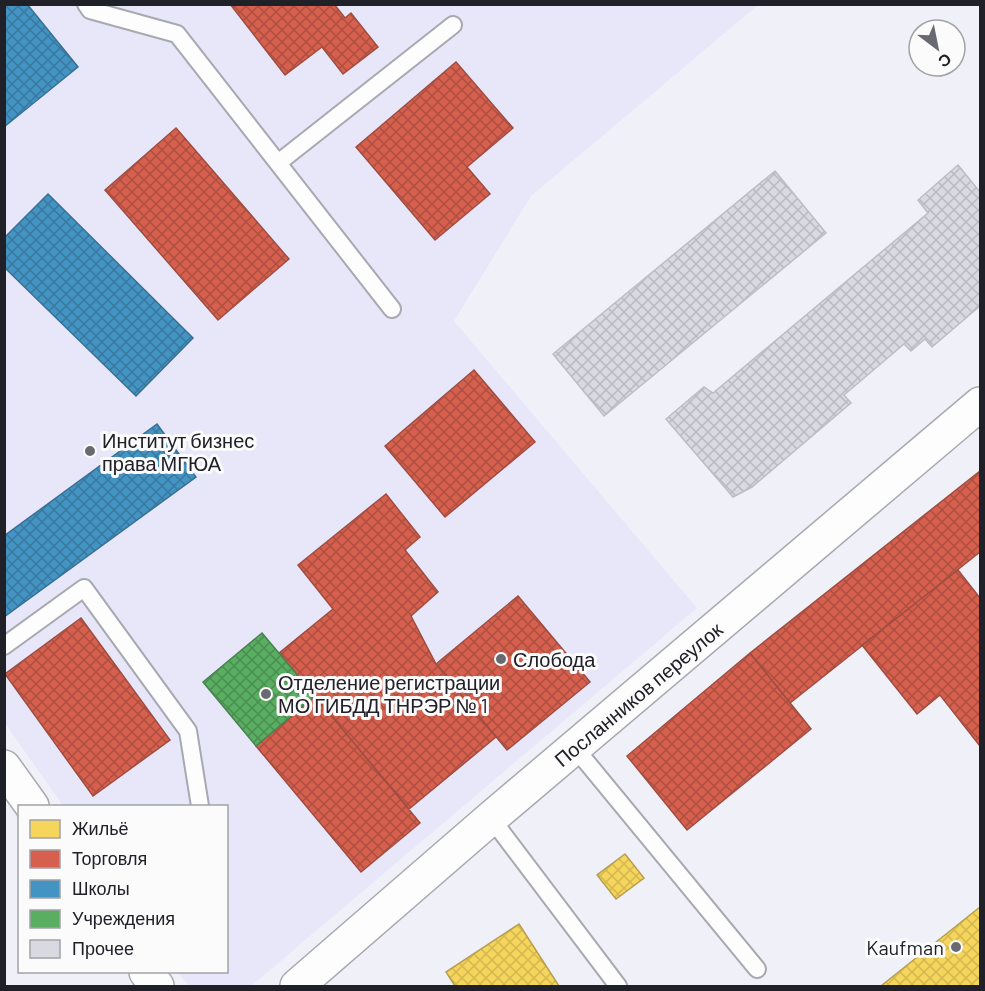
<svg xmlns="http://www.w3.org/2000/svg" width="985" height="991" viewBox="0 0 985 991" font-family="Barlow,sans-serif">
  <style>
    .built { fill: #e7e7f9 }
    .homes { fill: url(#homes-cross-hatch); stroke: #b69f4d; stroke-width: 1.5 }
    .shops { fill: url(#shops-cross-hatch); stroke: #9f4d42; stroke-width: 1.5 }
    .schools { fill: url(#schools-cross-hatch); stroke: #387095; stroke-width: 1.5 }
    .public { fill: url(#public-cross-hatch); stroke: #498350; stroke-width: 1.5 }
    .building { fill: url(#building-cross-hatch); stroke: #bdbdc5; stroke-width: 1.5 }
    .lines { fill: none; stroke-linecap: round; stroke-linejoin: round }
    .lane-casing { stroke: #a8a8b0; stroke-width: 20 }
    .street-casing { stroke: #a8a8b0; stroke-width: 36 }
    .lane { stroke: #fdfdfe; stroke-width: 16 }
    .street { stroke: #fdfdfe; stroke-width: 33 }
    .poi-dot { fill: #696971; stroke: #fbfbfb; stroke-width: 2 }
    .labels { text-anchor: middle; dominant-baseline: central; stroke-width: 6; stroke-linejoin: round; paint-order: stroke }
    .poi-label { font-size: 20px; fill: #202029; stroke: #fbfbfb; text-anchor: start }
    .street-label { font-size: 20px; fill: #202029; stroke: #fbfbfb }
  </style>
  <defs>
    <pattern id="homes-cross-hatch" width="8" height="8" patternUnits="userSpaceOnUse" patternTransform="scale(1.5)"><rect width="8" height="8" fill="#f6d55c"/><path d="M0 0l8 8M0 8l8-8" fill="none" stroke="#d3b750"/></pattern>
    <pattern id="shops-cross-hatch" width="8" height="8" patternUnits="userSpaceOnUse" patternTransform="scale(1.5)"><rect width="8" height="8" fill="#d6604d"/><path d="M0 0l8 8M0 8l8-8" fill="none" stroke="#ad4f40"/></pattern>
    <pattern id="schools-cross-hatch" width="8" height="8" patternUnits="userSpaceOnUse" patternTransform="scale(1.5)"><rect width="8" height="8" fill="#4393c3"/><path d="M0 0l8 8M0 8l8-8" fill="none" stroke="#38789e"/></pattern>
    <pattern id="public-cross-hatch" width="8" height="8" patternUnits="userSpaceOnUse" patternTransform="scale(1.5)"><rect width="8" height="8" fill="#5aae61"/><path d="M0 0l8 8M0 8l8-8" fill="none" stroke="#4a8d50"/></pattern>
    <pattern id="building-cross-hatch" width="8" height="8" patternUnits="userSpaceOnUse" patternTransform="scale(1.5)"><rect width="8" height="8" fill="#d8d9e1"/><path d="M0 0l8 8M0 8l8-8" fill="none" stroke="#b9bac1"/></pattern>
  </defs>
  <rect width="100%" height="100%" fill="#f0f0f8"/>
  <path class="built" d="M5,5H758L531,196L454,321L697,608L251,986H189L178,972H226V806H63L5,723Z"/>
  <path class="homes" d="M625,854L644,878L616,899L597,875Z
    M980,907V986H881Z
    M519,924L559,986H455L446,972Z"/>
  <path class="shops" d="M230,4H334L345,18L351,13L378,47L343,74L322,47L285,75Z
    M456,62L513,128L467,167L490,194L435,240L356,147Z
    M176,128L289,259L218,320L105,190Z
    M474,370L535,442L445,517L385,446Z
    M980,471V552L790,703L750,653Z
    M386,494L420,537L405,550L438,592L411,616L436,664L496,737L409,809L279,653L333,609L298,565Z
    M958,570L980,598V746L940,695L917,714L862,645Z
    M518,596L590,682L507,750L436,664Z
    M81,618L170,740L93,796L5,674Z
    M750,653L811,729L687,830L627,756Z
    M315,696L420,823L361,872L256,746Z"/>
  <path class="schools" d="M4,4H27L78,67L4,127Z
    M48,194L193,338L136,396L4,267V238Z
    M157,424L196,477L4,617V536Z"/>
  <path class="public" d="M262,633L315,696L256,746L203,682Z"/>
  <path class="building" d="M958,165L980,192V306L932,347L925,339L911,351L904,344L844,395L851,403L752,487L733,497L666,419L704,387L713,393L928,213L918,200Z
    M775,171L826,233L604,416L553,354Z"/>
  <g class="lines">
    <g class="lane-casing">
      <path id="lane" d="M86,4L90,10L177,34L392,309
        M278,163L453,25
        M4,646L84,588L188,731L200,806
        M575,748L757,969
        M491,818L618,986"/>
    </g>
    <g class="street-casing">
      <path id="street" d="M4,767L32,806
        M146,972L157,986
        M297,986L491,818L980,404"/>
    </g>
    <use href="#lane" class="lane"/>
    <use href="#street" class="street"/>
  </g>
  <g class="poi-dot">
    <circle cx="90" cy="451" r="6"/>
    <circle cx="501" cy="659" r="6"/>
    <circle cx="266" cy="694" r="6"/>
    <circle cx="956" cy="947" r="6"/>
  </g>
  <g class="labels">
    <g class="poi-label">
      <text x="102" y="440">Институт бизнес<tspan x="102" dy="23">права МГЮА</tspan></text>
      <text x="513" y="659">Слобода</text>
      <text x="278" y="682">Отделение регистрации<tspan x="278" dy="23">МО ГИБДД ТНРЭР № 1</tspan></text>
      <text x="944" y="947" text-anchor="end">Kaufman</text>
    </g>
    <g class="street-label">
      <text transform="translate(638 694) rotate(-40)">Посланников переулок</text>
    </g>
  </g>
  <rect width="985" height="991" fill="none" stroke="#202029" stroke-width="12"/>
  <rect x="18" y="805" width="210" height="168" fill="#fbfbfb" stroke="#a3a3a7" stroke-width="1.5"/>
  <rect x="30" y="820" width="30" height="18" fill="#f6d55c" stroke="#a3a3a7" stroke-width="1.5"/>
  <text x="72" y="835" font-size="18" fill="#202029">Жильё</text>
  <rect x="30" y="850" width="30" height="18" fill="#d6604d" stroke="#a3a3a7" stroke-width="1.5"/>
  <text x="72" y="865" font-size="18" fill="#202029">Торговля</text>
  <rect x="30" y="880" width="30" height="18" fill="#4393c3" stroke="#a3a3a7" stroke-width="1.5"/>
  <text x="72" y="895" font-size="18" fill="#202029">Школы</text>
  <rect x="30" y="910" width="30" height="18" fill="#5aae61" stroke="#a3a3a7" stroke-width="1.5"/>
  <text x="72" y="925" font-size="18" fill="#202029">Учреждения</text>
  <rect x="30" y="940" width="30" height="18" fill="#d8d9e1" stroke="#a3a3a7" stroke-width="1.5"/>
  <text x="72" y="955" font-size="18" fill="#202029">Прочее</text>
  <g transform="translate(937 48) rotate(148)"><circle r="28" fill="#fbfbfb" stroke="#a3a3a7" stroke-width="1.5"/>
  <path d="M0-4.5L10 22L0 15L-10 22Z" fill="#696971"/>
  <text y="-9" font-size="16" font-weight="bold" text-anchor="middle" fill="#202029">С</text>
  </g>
</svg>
